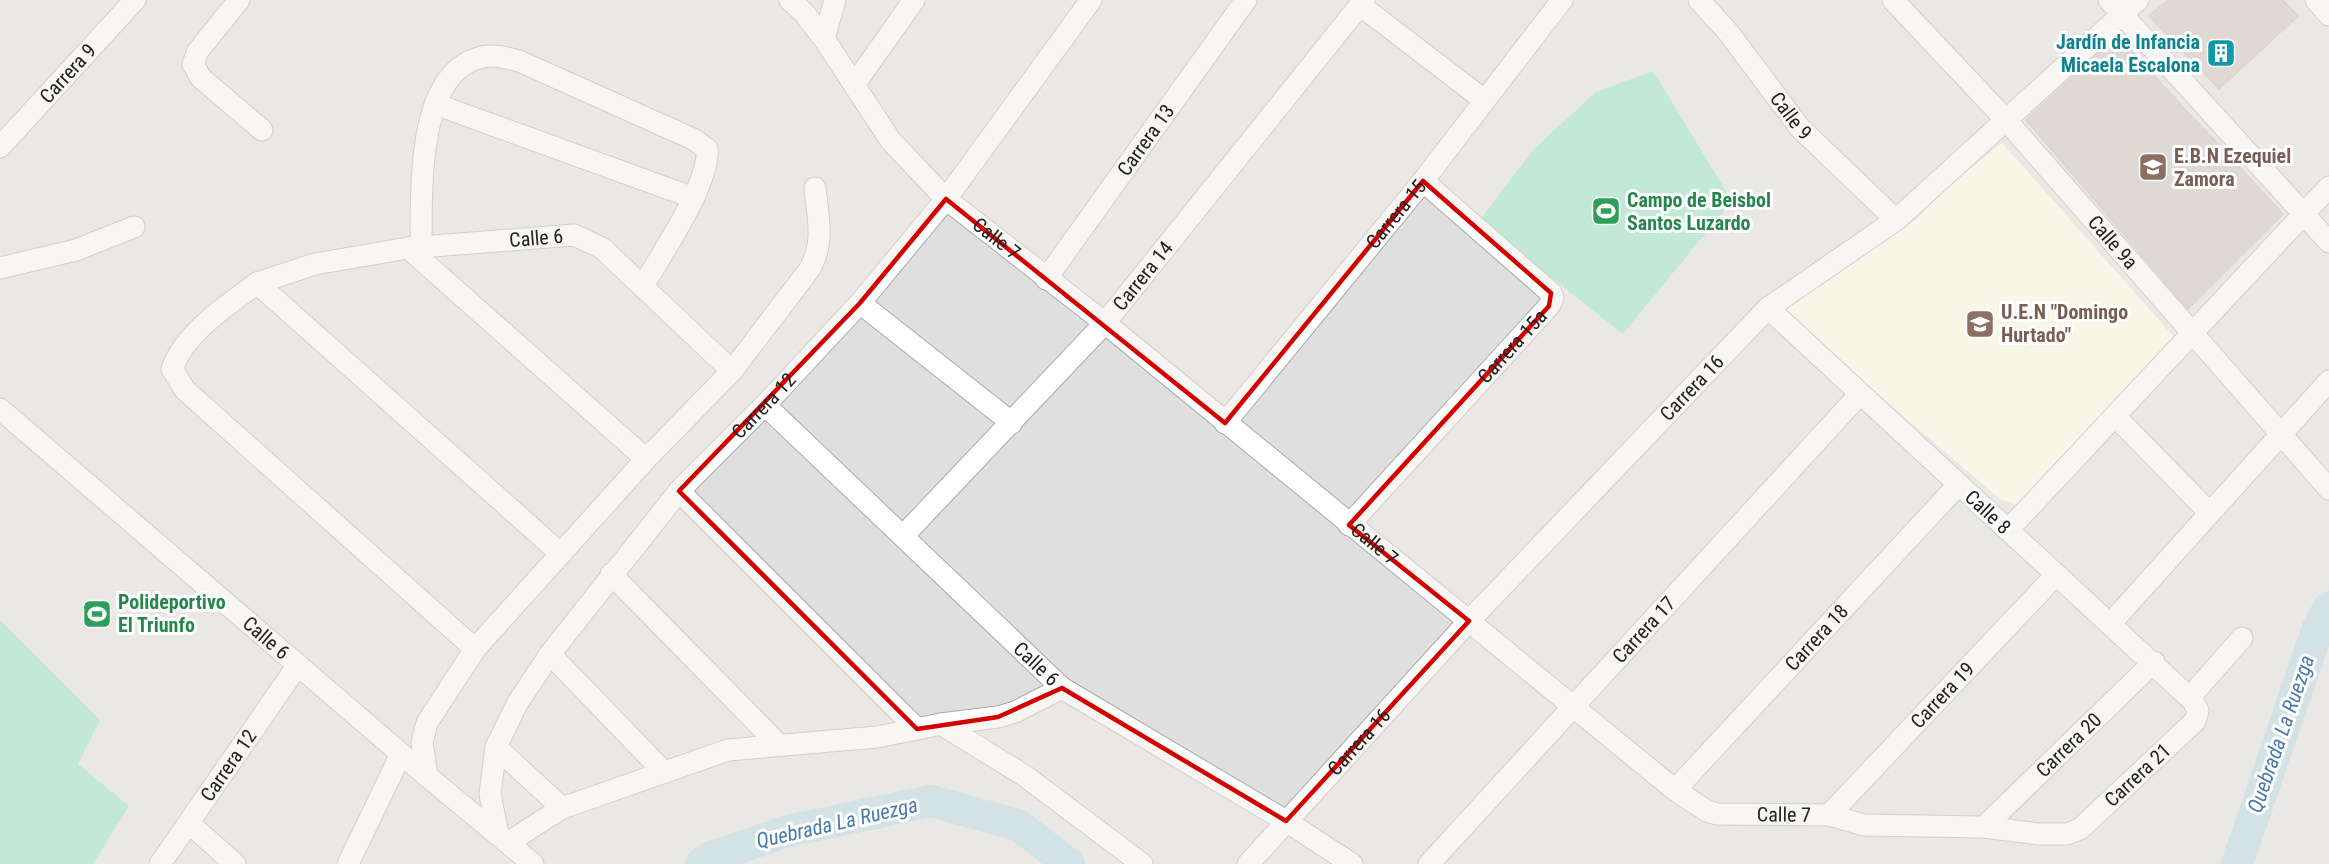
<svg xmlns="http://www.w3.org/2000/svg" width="2329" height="864" viewBox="0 0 2329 864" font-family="'Roboto Condensed',sans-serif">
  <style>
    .residential { fill: #e0dfdf }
    .education { fill: #ffffe5 }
    .pitch { fill: #88e0be }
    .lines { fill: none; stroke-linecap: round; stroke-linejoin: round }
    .river { stroke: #aad3df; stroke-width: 32 }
    .building { fill: #c7bfb8; stroke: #c4b6ab; stroke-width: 1.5 }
    .minor-casing { stroke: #a9a9a9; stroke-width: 23 }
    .minor { stroke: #fff; stroke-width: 21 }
    .marked { fill: none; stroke: #d40000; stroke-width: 4.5; stroke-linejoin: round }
    .labels { text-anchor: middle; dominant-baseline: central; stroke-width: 6; stroke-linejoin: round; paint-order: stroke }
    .culture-label { font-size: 20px; font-weight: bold; fill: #0d838f; stroke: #fff; text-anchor: end }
    .street-label { font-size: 20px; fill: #222; stroke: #fff }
    .education-label { font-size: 20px; font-weight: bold; fill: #785e54; stroke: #fff; text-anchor: start }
    .leisure-label { font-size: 20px; font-weight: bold; fill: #27864d; stroke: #fff; text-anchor: start }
    .water-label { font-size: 21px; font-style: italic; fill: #4a7aab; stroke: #fff }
  </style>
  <rect width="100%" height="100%" fill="#f2efe9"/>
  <path class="residential" d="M0,0H2329V864H0Z"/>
  <path class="education" d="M2002,143L2174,337L2017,505L2000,499L1781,311L1917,219L1949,186Z"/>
  <path class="pitch" d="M1653,71L1732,201L1623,334L1479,221L1534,149L1596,92Z
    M0,620L100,720L78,764L129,806L93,864H0Z"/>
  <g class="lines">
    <path class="river" d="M701,864L709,858L788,831L931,801L1018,825L1069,864
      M2237,864L2318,628L2329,607"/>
  </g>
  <path class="building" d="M2168,0H2282L2298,16L2219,89L2149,16Z
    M2117,36L2283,214L2188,309L2026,120Z"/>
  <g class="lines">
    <g class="minor-casing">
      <g id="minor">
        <path d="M239,0L198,51L193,64L201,78L262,130"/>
        <path id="s1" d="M790,0L804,13L824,39L891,141L946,199L1105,323L1675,790L1707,811L1717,814L1829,815L1864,825L1984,827L2039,834H2067L2080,829L2195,721L2198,711L2193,701L1768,308"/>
        <path id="s2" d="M1699,0L1728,32L1800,128L1896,220"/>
        <path id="s3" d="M1893,0L2007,121L2329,489"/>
        <path d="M2109,0L2329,242"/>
        <path d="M2316,0L2329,15"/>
        <path d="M1360,5L1484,100"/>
        <path d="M824,39L835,0"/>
        <path d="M854,85L914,0"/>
        <path d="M435,104L694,198"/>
        <path id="s4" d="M0,147L135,0"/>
        <path d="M421,246C422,193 415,72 482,57C494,54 507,58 519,61L693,139L707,149C710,183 661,255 643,286"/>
        <path d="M408,248L646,459"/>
        <path d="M0,268L76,250L134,227"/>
        <path id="s5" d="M1046,279L1246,0"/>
        <path id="s6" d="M257,283L315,264L408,248L574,235L602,248L732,371"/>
        <path d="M860,303L1012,423"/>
        <path id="s7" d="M765,405L1062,688L1286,821L1352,864"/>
        <path id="s8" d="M0,409L427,776L533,864"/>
        <path d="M2115,416L2209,512"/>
        <path id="s9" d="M1225,423L1423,181L1562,0"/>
        <path d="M679,491L917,729"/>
        <path id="s10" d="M1349,525L1549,306L1553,298L1551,293L1423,181"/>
        <path d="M2008,530L2329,187"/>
        <path id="s11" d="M903,536L1105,323L1364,0"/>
        <path d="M611,574L778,744"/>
        <path d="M2111,623L2329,381"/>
        <path d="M475,649L185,390L172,369C185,332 227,306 257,283L561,554"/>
        <path d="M550,654L663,771"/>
        <path d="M2190,697L2242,638"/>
        <path d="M941,724L1025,776L1142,864"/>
        <path d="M496,747L562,808"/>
        <path d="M427,776L422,742L427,723L475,649L646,459L732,371L809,270C825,244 818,217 815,188"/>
        <path id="s12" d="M1675,790L1958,485"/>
        <path id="s13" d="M1829,815L2056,575"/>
        <path d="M189,823L235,864"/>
        <path id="s14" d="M1984,827L2154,662"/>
        <path id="s15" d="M498,834L490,794L496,747L517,704L550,654L679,491L765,405L860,303L946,199L1091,0"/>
        <path d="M509,842L562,808L728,750L877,737L941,724L998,717L1015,712L1062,688"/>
        <path id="s16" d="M160,864L298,665"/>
        <path d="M348,864L401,754"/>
        <path id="s17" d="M1248,864L1469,621L1768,308L1896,220L2138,0"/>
        <path id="s18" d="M1429,864L1859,395"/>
      </g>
    </g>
    <use href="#minor" class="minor"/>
  </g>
  <path d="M0 0H2329V864H0ZM1423,181L1551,293L1549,306L1349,525L1469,621L1286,821L1062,688L998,717L917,729L679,491L860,303L946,199L1225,423Z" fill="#f2efe9" fill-opacity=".55" fill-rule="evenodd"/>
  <path class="marked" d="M1423,181L1551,293L1549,306L1349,525L1469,621L1286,821L1062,688L998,717L917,729L679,491L860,303L946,199L1225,423Z"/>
  <defs>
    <g id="building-square" transform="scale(1.5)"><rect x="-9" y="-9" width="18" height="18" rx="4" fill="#0f9aa8" stroke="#fff"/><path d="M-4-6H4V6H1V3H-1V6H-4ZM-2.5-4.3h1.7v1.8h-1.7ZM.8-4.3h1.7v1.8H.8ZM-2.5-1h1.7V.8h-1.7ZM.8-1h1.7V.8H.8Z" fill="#fff"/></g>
    <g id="school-square" transform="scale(1.5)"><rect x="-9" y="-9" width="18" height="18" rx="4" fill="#8d6e63" stroke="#fff"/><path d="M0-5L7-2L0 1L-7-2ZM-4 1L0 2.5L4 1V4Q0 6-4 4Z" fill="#fff"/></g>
    <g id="stadium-square" transform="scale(1.5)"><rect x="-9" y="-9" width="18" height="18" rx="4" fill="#2e9e5b" stroke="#fff"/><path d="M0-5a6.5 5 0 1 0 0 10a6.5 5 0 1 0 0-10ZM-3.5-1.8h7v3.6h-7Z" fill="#fff"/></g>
  </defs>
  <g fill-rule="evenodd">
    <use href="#building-square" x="2221" y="53"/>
    <use href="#school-square" x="2153" y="167"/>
    <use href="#stadium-square" x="1606" y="211"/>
    <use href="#school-square" x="1980" y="324"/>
    <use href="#stadium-square" x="97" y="614"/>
  </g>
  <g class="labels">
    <g class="culture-label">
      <text x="2200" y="42">Jardín de Infancia<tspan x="2200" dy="23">Micaela Escalona</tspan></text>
    </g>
    <g class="street-label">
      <text stroke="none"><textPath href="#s4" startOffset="100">Carrera 9</textPath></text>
      <text stroke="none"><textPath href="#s2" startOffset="148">Calle 9</textPath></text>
      <text stroke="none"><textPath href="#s5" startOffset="171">Carrera 13</textPath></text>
      <text stroke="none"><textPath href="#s9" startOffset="270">Carrera 15</textPath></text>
      <text stroke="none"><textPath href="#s6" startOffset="284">Calle 6</textPath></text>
      <text stroke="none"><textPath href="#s1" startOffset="318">Calle 7</textPath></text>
      <text stroke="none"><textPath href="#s3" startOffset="327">Calle 9a</textPath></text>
      <text stroke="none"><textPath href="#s11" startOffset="354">Carrera 14</textPath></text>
      <text stroke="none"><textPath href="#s10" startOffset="242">Carrera 15a</textPath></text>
      <text stroke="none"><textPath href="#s17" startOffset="651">Carrera 16</textPath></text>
      <text stroke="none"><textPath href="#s15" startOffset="524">Carrera 12</textPath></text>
      <text transform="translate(1988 512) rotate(43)">Calle 8</text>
      <text stroke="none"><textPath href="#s1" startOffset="804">Calle 7</textPath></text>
      <text stroke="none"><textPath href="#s18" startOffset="318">Carrera 17</textPath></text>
      <text stroke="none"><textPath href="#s12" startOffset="208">Carrera 18</textPath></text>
      <text stroke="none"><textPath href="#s8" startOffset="351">Calle 6</textPath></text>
      <text stroke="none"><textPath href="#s7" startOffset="375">Calle 6</textPath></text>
      <text stroke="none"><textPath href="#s13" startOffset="165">Carrera 19</textPath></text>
      <text stroke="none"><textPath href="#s17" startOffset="165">Carrera 16</textPath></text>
      <text stroke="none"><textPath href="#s14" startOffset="118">Carrera 20</textPath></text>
      <text stroke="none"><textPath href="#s16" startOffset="120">Carrera 12</textPath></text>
      <text stroke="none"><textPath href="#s1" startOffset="1686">Carrera 21</textPath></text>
      <text stroke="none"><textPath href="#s1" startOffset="1308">Calle 7</textPath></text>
    </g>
    <g class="education-label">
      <text x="2174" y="156">E.B.N Ezequiel<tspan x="2174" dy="23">Zamora</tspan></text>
      <text x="2001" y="312">U.E.N "Domingo<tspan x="2001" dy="23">Hurtado"</tspan></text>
    </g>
    <g class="leisure-label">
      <text x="1627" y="200">Campo de Beisbol<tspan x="1627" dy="23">Santos Luzardo</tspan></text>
      <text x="118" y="602">Polideportivo<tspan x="118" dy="23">El Triunfo</tspan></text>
    </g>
    <g class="water-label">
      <text transform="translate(2281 734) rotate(-71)">Quebrada La Ruezga</text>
      <text transform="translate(837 823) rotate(-13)">Quebrada La Ruezga</text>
    </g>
  </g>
</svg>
